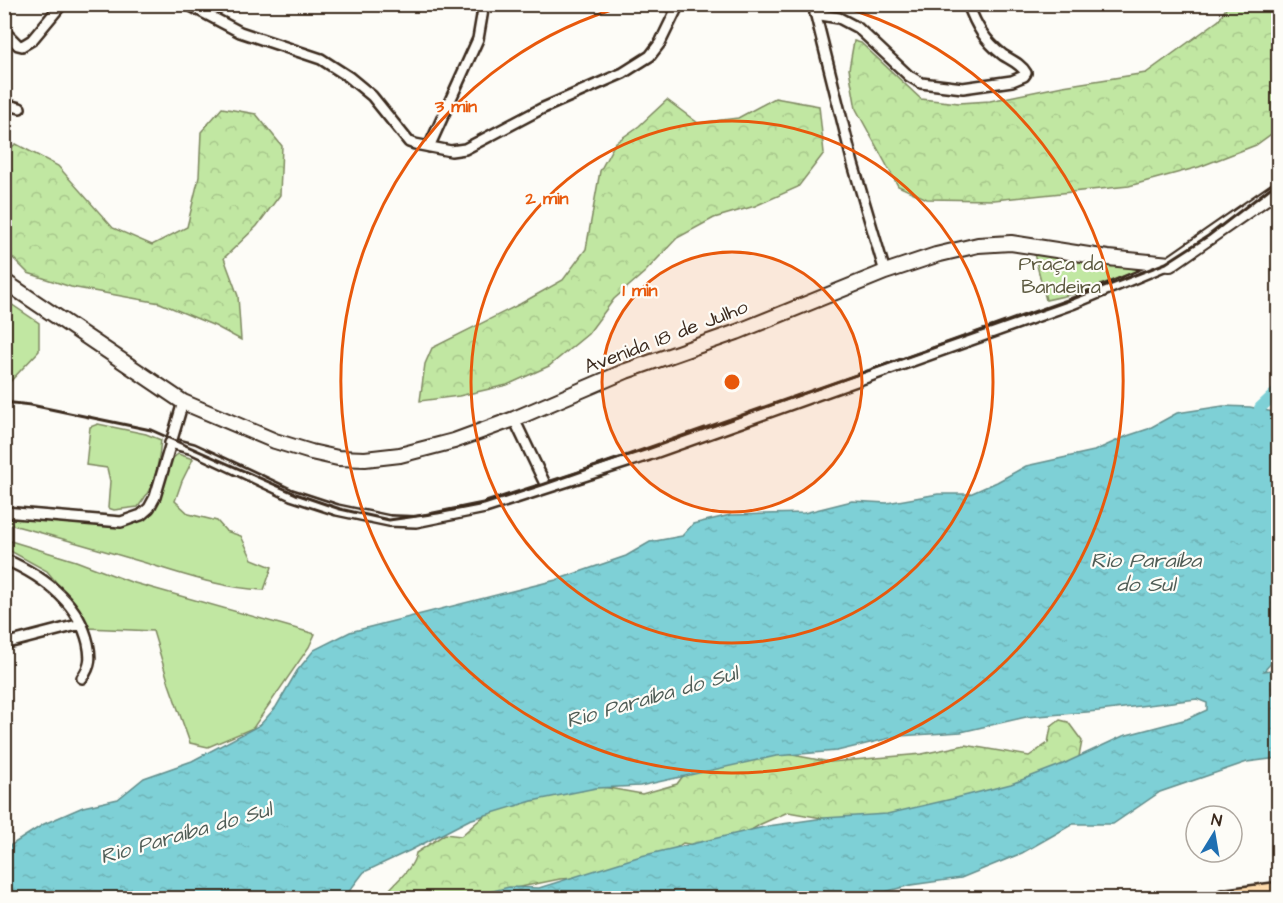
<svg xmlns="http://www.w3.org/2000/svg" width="1283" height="903" viewBox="0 0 1283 903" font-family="'Architects Daughter',sans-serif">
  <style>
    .forest { fill: url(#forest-crowns); stroke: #7e8860; stroke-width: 1.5 }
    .park { fill: #c1e7a2; stroke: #7e8860; stroke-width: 1.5 }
    .water { fill: url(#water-ripples); stroke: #638e8c; stroke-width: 1.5 }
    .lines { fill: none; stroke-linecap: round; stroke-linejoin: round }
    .canal { stroke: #7ed0d6; stroke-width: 12 }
    .street-casing { stroke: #3b2a1e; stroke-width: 14 }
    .secondary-casing { stroke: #3b2a1e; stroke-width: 18 }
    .highway-casing { stroke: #3b2a1e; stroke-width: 21 }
    .street { stroke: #fdfcf7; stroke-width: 9 }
    .secondary { stroke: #fdfcf7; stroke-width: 14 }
    .highway { stroke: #fedbac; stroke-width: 16 }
    .rail { stroke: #3b2a1e; stroke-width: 3 }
    .ring { fill: none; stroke: #e8590c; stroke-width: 3 }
    .labels { text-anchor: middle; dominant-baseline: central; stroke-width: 4.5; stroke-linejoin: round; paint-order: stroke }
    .park-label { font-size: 20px; fill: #5c593f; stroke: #fdfcf7 }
    .street-label { font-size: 20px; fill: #3b2a1e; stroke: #fdfcf7 }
    .water-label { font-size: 21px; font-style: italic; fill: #4f5c55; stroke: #fdfcf7 }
    .centre { fill: #e8590c; stroke: #fdfcf7; stroke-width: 3 }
    .ring-label { font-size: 18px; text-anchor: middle; font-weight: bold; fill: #e8590c; stroke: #fdfcf7; stroke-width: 4.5; stroke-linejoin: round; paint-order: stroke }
  </style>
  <defs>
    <pattern id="forest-crowns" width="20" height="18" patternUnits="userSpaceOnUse" patternTransform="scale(1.5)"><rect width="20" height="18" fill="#c1e7a2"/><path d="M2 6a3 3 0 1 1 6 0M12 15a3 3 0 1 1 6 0" fill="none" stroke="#a7c68b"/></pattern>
    <pattern id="water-ripples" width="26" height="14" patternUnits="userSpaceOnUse" patternTransform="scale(1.5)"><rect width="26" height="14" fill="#7ed0d6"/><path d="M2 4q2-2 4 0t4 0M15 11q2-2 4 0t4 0" fill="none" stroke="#6eb3b7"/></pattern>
  </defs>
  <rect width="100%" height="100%" fill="#fdfcf7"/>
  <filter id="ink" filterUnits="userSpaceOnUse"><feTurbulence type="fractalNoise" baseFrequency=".0167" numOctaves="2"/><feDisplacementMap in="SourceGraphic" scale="12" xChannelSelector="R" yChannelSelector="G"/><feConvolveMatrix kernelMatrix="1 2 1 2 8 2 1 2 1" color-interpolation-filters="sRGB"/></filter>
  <g filter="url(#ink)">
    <path class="forest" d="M1228,5H1278V129L1256,145L1199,167L1129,186L994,200L927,199L898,186L856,109L849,69L854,41L861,43L921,99L959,103L990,101L1063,86L1146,73L1219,20Z
      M775,98L819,106L824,153L798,187L755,206L714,218L677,238L645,272L614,299L588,334L549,366L507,385L459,396L420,401L425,364L432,348L520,304L563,280L586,249L600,171L615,143L639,126L667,100L698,123L738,118Z
      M222,108L256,114L282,146L280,195L257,226L224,258L238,296L241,340L215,326L160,303L71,287L28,273L5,250V152L16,144L58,166L113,228L152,245L187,227L199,177L201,132Z
      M1060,720L1068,722L1082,741L1076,773L884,829L788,812L761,824L751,830L731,852L683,843L673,850L594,877L560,879L466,898H383C392,883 413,871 416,853L445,834L461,836L500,802L586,784L642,794L677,784L688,769L782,753L830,762L922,754L965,745L1029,756L1048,743L1051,727Z"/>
    <path class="park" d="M1033,250L1132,268L1140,270L1078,293L1046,300Z
      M5,300L39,323V351L5,387Z
      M98,424L146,434L161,440C158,469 156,484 138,507L114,510L108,508L110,481L107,468L86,465L90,427Z
      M178,454L193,459L182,481L175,501L189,514L217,521L226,531L241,536L252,559L272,567L264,590C216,588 174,571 129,558C88,546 46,534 5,523L4,515L121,527L144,518L155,510L172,459Z
      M4,539L76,561L131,582L315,634L309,647L253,728L208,747L190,743L169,684L153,631L87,628L78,609L47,571L5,548Z"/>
    <path class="water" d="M1223,406L1250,407L1278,413V659L1274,660L1264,671L1278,669V758L1247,762L1160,792L1113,824H1073L1022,853L961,878L911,885L862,898H465L509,887L539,888L641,856L768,826L824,818L887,814L952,799L1011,784L1063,764L1123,736L1187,719L1207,710V703L1197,699L1099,711L1026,717L961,732L899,736L837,751L776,756L640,786L596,788L532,801L469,820L411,850L364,872L344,898H5V849L44,824L83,807L118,799L144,778L192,761L260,725L276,707L297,671L314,650L350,632L556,580L626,556L650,542L682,536L693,524L730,515L804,513L852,501L887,503L938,494H970L997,482L1026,466L1094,451L1127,436L1148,429L1177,413Z"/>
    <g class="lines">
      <path class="canal" d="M1260,408L1278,391"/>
      <g class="street-casing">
        <path id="street" d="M187,4L240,32L321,59L349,77L372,96L409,142L415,144L451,151L465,149L541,109L623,73L650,56L660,43L679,4
          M813,4L853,164L885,272
          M815,14L839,18L858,28L909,76L921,83L963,88L1012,81L1024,76L1026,73C1021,64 1011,60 1003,55C985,41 976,26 968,4
          M4,31L18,45L22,46L32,40L62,4
          M4,104L20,108
          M429,147L478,39L484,4
          M514,419L547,488
          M170,443L193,449L291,495L337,510L389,521L416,522L485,508L649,455L1072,304L1166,265
          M4,512L121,522L141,515L149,508L155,497L183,402
          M4,559C41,575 78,601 88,643C91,657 91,666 82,678
          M4,644L81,624"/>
      </g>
      <g class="secondary-casing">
        <path id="secondary" d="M4,281L183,402L275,441L311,452L338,458L365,459L400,455L454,441L514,419L626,371L737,332L885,272L936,255L978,245L1011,243L1108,258L1170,264L1278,189"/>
      </g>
      <g class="highway-casing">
        <path id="highway" d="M1224,898L1278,891"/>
      </g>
      <use href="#street" class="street"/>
      <use href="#secondary" class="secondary"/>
      <use href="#highway" class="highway"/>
      <path class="rail" d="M4,402L31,405L151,430L296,494L340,509L389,520L438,513L484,504L545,484L1070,300L1166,263L1208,236L1278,182"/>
    </g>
  </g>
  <circle cx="732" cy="382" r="130" fill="#e8590c" fill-opacity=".12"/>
  <g class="ring">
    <circle cx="732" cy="382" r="130"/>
    <circle cx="732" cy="382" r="261"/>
    <path d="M836 5A391 391 0 1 1 628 5"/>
  </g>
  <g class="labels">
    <g class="park-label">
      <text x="1061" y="264">Praça da<tspan x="1061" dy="23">Bandeira</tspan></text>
    </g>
    <g class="street-label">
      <text transform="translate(666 337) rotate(-21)">Avenida 18 de Julho</text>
    </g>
    <g class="water-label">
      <text x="1146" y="560">Rio Paraíba<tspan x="1146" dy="24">do Sul</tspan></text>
      <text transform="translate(652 697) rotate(-16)">Rio Paraíba do Sul</text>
      <text transform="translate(186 833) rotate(-16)">Rio Paraíba do Sul</text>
    </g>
  </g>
  <circle cx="732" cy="382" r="9" class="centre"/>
  <g class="ring-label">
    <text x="456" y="112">3 min</text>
    <text x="547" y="204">2 min</text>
    <text x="640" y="296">1 min</text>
  </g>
  <rect width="1283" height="903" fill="none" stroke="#fdfcf7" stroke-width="24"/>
  <rect x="12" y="12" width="1259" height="879" fill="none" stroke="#3b2a1e" stroke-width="2" filter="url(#ink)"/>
  <g transform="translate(1214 834) rotate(11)"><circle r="28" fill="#fdfcf7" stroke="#afa8a0" stroke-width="1.5"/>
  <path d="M0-4.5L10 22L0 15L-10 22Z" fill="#1f6fb2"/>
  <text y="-9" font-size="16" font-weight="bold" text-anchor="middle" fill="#3b2a1e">N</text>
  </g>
</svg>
